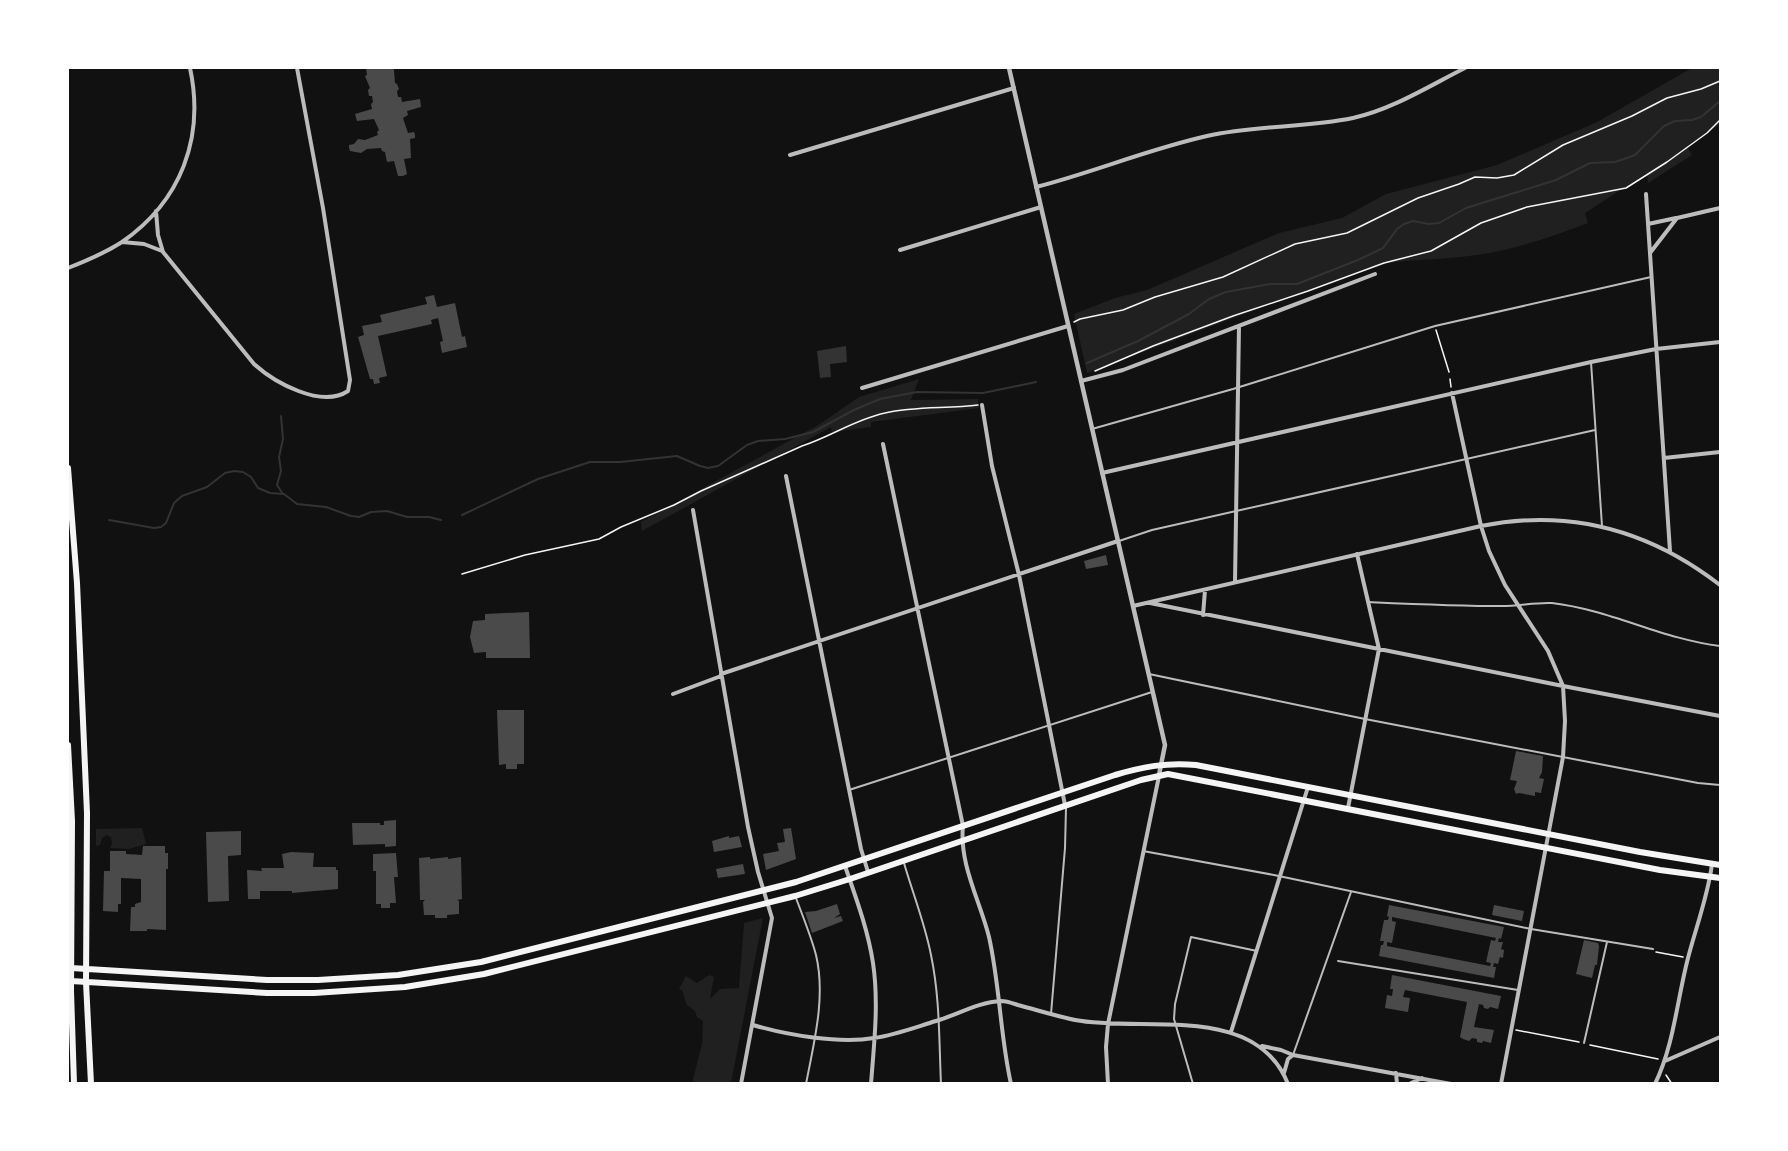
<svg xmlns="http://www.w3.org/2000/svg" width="1788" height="1151" viewBox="0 0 1788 1151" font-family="Inter,sans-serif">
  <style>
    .green { fill: #202020 }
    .water { fill: #333 }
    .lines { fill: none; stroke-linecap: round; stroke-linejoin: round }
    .stream { stroke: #333; stroke-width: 2 }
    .building { fill: #4a4a4a; fill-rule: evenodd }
    .path { stroke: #f5f5f5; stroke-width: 1.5 }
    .service { stroke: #bcbcbc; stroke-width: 2 }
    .minor { stroke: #bcbcbc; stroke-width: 4 }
    .tertiary { stroke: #bcbcbc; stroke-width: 4.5 }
    .primary { stroke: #f5f5f5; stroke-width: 6 }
  </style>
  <rect width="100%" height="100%" fill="#111"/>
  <path class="green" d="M1692,68H1720V124L1687,146L1692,155L1648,183L1647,173L1585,213L1588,223C1549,238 1511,251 1469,256C1434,261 1398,258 1364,269L1087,373L1074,314L1115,298L1147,290L1279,233L1342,218L1386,194L1497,165L1597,122Z
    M919,379L911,400L978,399L979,408L871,422V427L832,432L831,427L642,531L641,522L820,424L859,397Z
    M142,828L146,844L129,849L110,848L112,844L111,837L107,835L102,838L100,845L96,846V829Z
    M763,918L731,1083H692L702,1044L703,1021L697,1017L695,1011L687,1005L682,990L679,989L686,976L697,983L709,975L714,977L710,999L720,989L739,988L744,923Z"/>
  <path class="water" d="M846,346L847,362L830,364L831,377L820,378L817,351Z"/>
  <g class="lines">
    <path class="stream" d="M1087,363L1138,341L1189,314L1209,299L1226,292L1270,284H1297L1358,260L1383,248L1397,229L1404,224L1413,221L1429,224L1439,223L1466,208L1556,180L1590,163L1615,162L1627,158L1635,155L1664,126L1675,121L1692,120L1701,117L1720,101
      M281,416L283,439L279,457L281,471L277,485L283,494
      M462,515L538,479L590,462H620L677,456L700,466L708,468L718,466L747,445L758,441L785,439L813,432L854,410L880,399L917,392L983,393L1036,382
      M109,520L154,528L161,527L166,523L174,503L182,496L207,487L225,473L234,471L243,472L251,477L258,488L270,493L284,494L297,504L326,507L351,516L359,517L371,512L387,511L407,517H429L441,520"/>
  </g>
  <path class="building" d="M366,68H392L394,70L395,83L397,84L399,89L397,91L398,97H401L402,102L420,99L421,107L407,111L408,115L403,118L408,133L414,132L415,135V138L410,139L411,158L404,159L407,174L403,176H398L394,161L387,162L385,152L382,151L381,148L367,149L361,153L350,151L349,148V145L354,144L358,139L365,140L378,135L377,132L379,130L374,119L357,121L355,114L372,109L371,104L373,102L372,96H369L368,90L370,88L365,76L367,75Z
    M434,295L437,307L455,303L462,337L465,336L467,347L442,353L440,342L443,341L438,318L431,320L432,324L378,336L387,376L379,378L380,383L374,384L373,379H370L358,337L364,335L362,326L382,322L380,315L427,304L425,297Z
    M1106,555L1108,565L1086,569L1084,561Z
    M529,612L530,658H486V652L474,653L470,637L473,621L485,620V614Z
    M497,710H524V764H517V769H506V764L499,765Z
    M1516,751L1543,756L1542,772L1539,778L1544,779L1541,793L1535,792V796L1519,793L1516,794L1514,789L1517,781L1510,780Z
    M396,820V846L385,847V844L353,845L352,823H380V825H384V821Z
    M791,828L796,859L766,870L763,854L779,851L777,843L785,842L783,829Z
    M241,831V855L228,856L229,901L208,902L206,832Z
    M729,836V838L739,836L742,847L714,852L712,841Z
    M143,846H165V853H168V869H166V930L147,929V931H130L131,907H135V904L141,902V879L121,878V904H118V912L103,911L104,871H110V851H126V854L142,855Z
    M291,852L314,853L313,867H336V870H338V889L292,893V891H260V899H248L247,870L262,871L261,868H284L282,854Z
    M396,853L398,877H394L396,903H390V908H381V904H376V871H373V854Z
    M430,857V859L448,857V859L461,857L462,899L457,900L459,901V914L447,915V918H435V915H424L423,902L425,900H420L419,858Z
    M743,864L745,874L718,878L716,869Z
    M837,904L840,914L834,918L841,916L843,921L812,933L805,912L816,911Z
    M1389,905L1504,927L1501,939L1499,938L1498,942H1503L1501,949L1504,950L1503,958L1500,957L1498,964L1494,963L1493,967H1496L1494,978L1379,956L1381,945H1383L1384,941H1380L1384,920H1388L1389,917L1387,916ZM1392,917L1496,938L1495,941L1491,940L1486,962L1491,963L1490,966L1387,946V942L1392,943L1396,922L1392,921Z
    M1494,905L1524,911L1522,921L1492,915Z
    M1584,940L1598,943L1599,946L1597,965H1595L1592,978L1576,974Z
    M1392,975L1501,996L1498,1009L1490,1007L1488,1009L1484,1008L1483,1005L1479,1004L1474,1027L1494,1030L1491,1043L1483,1041L1482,1043L1477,1042V1039L1472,1038L1469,1041L1463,1039L1460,1037L1467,1002L1405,990L1403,997L1410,998L1408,1012L1385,1008L1387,995L1392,996L1393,989H1390Z"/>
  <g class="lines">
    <path class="path" d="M1074,322L1080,319L1123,310L1155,297L1223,277L1295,244L1347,233L1418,198L1459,184L1475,177L1497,178L1514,175L1563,145L1632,116L1667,98L1701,89L1720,81
      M1436,330L1449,372
      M1095,371L1153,346L1233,316L1308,291L1384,263L1431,251L1481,223L1527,207L1626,188L1667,162L1707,133L1720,120
      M1450,379L1451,387
      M462,574L525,555L599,539L621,527L674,505L701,491L802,446C830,437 856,419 885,413C915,406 947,409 978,405
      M1656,952L1683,957
      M1516,1030L1579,1042
      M1590,1045L1658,1059
      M1666,1075L1672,1084"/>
    <path class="service" d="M1591,362L1602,526
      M1092,429L1233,389L1435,326L1651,277
      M1119,541L1152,530L1595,430
      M1369,602C1414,604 1458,606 1502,606C1519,606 1536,602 1552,603C1611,610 1662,639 1720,646
      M1149,674L1365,719L1698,783L1720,785
      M849,790L1152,692
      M1143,851L1274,875L1531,929L1653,949
      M904,863C913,894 925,924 931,955C940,998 939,1041 941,1084
      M796,898C803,917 811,936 816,955C826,997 814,1042 806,1084
      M1338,961L1518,990
      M1051,1014L1065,848L1066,808
      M1584,1043L1607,942
      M1293,1055L1351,892
      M1193,1084L1174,1019L1175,1004L1191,937L1257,951"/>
    <path class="minor" d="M790,155L1014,88
      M1036,187C1094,172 1149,149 1207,136C1255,125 1305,128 1353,118C1393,109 1429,86 1465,68
      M1646,194L1670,551
      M156,211L158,235L163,252L254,364C274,382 321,409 348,391L350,380L323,208L297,68
      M1648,224L1676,218
      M122,242L144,244L162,251
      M900,250L1041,207
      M1650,253L1677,218L1720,208
      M68,268C86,261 105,253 122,242C181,201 205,138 190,68
      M1081,381L1123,370L1375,274
      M862,388L1068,326
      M1452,393L1481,526L1489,551L1505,585L1548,651L1563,686L1565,721L1563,757L1501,1084
      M982,405L992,466L1019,575L1065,805
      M883,444L963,826C959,864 980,901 989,937C1000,986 1000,1035 1011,1084
      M1664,458L1720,452
      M1102,473L1591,362L1656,349L1720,342
      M786,476L861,849L868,872
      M693,510L748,827L758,872L772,918L741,1084
      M1235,582L1239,326
      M1150,603L1563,686L1720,716
      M1133,606L1481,526C1571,508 1649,530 1720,585
      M1203,615L1205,590
      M721,674L1118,541
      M673,694L721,676
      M1348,808L1379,649L1357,554
      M845,866C856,898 868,930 873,963C879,1003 874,1044 871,1084
      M753,1025C787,1035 839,1044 874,1038C895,1035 916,1027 936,1021C957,1015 978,1002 1001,1001C1007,1001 1012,1003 1018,1005C1037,1010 1056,1016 1075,1020C1143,1033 1256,1002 1288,1084
      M1231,1032L1308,787
      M1262,1046L1281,1050L1293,1055L1451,1084
      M1665,1061L1720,1037
      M1284,1073L1288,1059L1293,1055
      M1396,1073L1397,1084
      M1108,1084L1106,1047L1108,1024L1159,776
      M1409,1084L1422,1078
      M1655,1084C1674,1045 1677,1000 1688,958C1696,927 1708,896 1712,864"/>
    <path class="tertiary" d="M1009,68L1165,745L1159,775"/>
    <path class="primary" d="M68,468L77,583L87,813L86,982L91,1084
      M68,745L72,821L71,991L74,1084
      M71,968L267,980H318L398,975L481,962L796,882L1115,775C1142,767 1167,762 1196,765L1640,852L1720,865
      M71,981L267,993H314L405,987L484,974L795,896L850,879L1141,780L1168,774L1660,870L1720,878"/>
  </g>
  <rect width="1788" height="1151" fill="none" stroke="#ffffff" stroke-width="138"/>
</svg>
